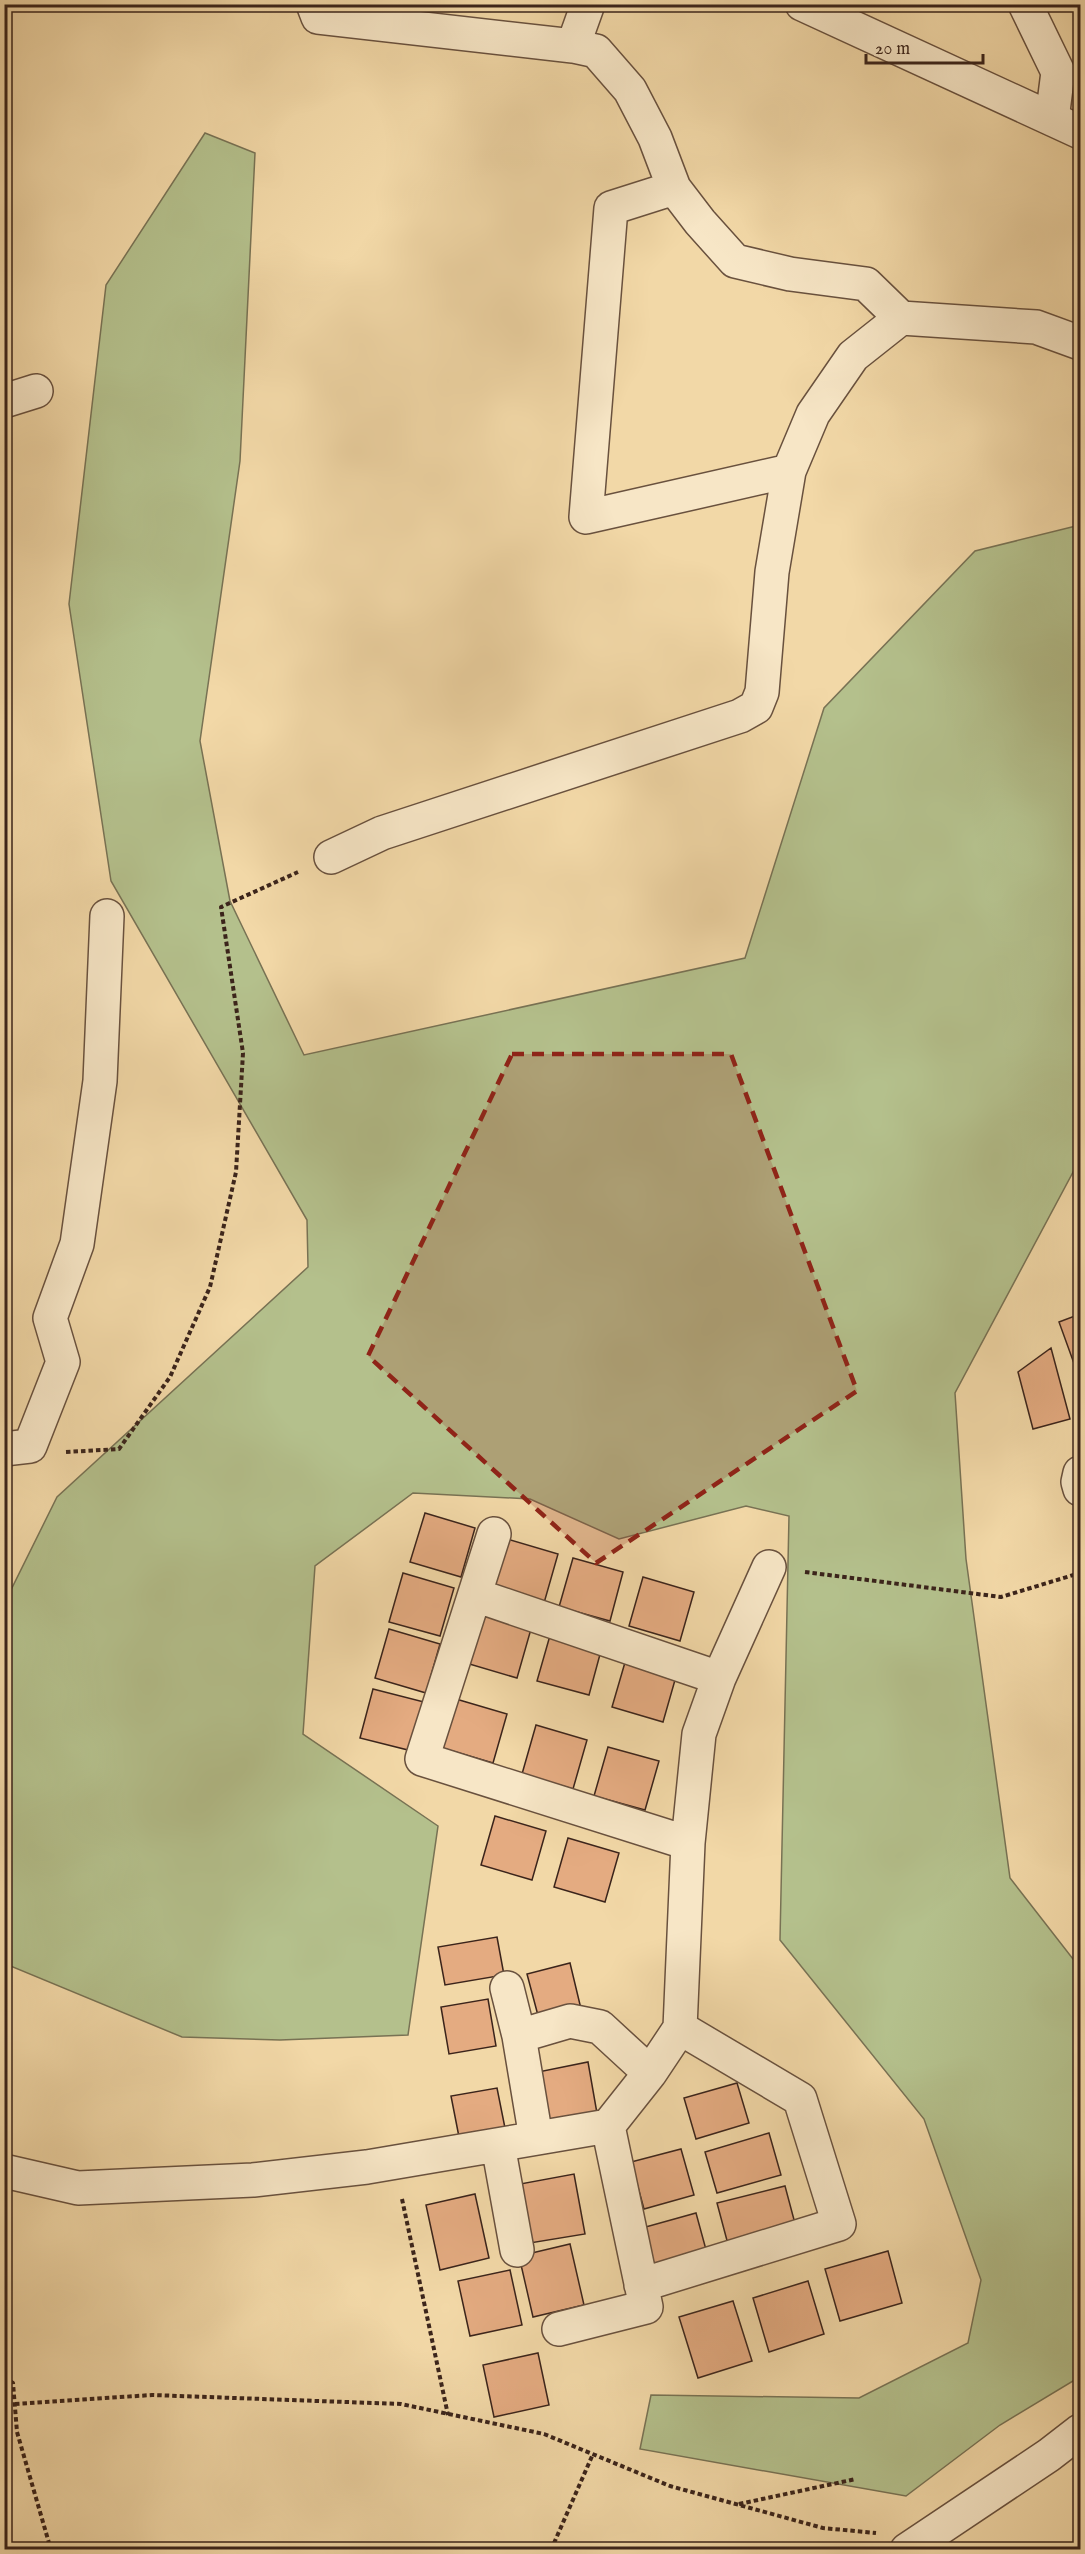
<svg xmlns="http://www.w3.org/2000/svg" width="1085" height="2554" viewBox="0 0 1085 2554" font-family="'IM FELL English',serif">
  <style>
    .green { fill: #b4c08c; stroke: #787254; stroke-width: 1.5 }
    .building { fill: #e4ab81; stroke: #3b241b; stroke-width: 1.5 }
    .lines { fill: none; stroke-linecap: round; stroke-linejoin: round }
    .street-casing { stroke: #69513e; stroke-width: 36 }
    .path { stroke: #3b241b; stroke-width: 4; stroke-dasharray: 4.5 3; stroke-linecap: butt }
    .street { stroke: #f7e6c6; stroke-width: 33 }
    .marked { fill: #8f2418; fill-opacity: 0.2; stroke: #8f2418; stroke-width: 4.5; stroke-dasharray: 12 8; stroke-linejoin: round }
  </style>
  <rect width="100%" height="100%" fill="#f2d8a7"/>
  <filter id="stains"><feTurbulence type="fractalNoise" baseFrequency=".00333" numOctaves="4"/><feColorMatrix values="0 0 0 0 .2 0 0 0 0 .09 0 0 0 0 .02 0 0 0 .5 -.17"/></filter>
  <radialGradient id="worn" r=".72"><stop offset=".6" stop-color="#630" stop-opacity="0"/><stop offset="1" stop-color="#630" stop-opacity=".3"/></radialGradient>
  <path class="green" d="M205,133L255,153L240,461L200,741L230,901L304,1055L745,958L824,708L975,551L1080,525V1159L955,1393L966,1559L1010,1878L1080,1968V2368L1078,2378L1000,2425L906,2496L640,2449L651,2395L859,2398L968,2343L981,2280L924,2119L780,1940L789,1516L746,1506L619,1539L530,1499L413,1493L315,1566L303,1734L438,1826L408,2035L280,2040L182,2037L8,1965L4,1955L5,1602L57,1497L308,1267L307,1220L111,881L69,604L106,285Z"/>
  <path class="building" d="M1080,1314V1380L1059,1322Z
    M1051,1348L1070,1419L1033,1429L1018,1372Z
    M425,1513L475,1528L461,1577L410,1562Z
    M507,1539L558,1554L544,1603L493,1587Z
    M573,1558L623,1572L610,1621L559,1607Z
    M403,1573L454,1588L440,1636L389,1622Z
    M643,1577L694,1592L680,1641L629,1626Z
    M480,1614L531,1629L517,1678L466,1663Z
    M389,1629L440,1644L426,1693L375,1678Z
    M551,1632L602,1647L589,1695L537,1681Z
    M626,1659L677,1673L663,1722L612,1707Z
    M373,1689L424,1702L412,1751L360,1738Z
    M456,1699L507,1714L493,1763L442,1748Z
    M536,1725L587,1740L573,1789L522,1774Z
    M608,1747L659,1761L645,1810L594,1796Z
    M495,1816L546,1831L532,1880L481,1865Z
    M568,1838L619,1853L605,1902L554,1887Z
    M497,1937L504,1975L445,1985L438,1947Z
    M570,1963L582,2013L540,2023L527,1974Z
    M488,1999L496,2046L449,2054L441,2007Z
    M588,2062L598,2119L548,2128L538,2072Z
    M737,2083L749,2123L696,2139L684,2098Z
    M497,2088L506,2133L460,2142L451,2096Z
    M769,2133L781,2175L717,2193L705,2152Z
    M681,2149L694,2195L644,2209L631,2162Z
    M574,2174L585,2234L530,2243L520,2184Z
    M785,2186L797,2231L729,2248L717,2203Z
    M475,2194L489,2258L440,2270L426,2205Z
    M696,2213L708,2257L653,2272L642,2228Z
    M570,2244L584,2305L533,2317L519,2256Z
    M888,2251L902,2303L840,2321L825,2269Z
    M510,2270L522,2325L470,2336L458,2281Z
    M808,2281L824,2334L769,2352L753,2298Z
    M733,2301L752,2361L698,2378L679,2317Z
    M538,2353L549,2405L494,2417L483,2365Z"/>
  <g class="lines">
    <g class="street-casing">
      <path id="street" d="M313,4L318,17L573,46L596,51L630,90L655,138L674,188L700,222L735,261L790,274L866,284L901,318L1036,327L1080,343
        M802,4L1080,132
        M1025,4L1058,72L1052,119
        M573,46L588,4
        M4,401L36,391
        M789,471L813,414L853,356L901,318
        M331,857L382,833L740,716L756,707L762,692L772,572L789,471L586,517L611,208L674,188
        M4,1449L30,1446L63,1362L50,1318L77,1244L100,1081L107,916
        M1080,1473L1078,1482L1080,1489
        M494,1534L422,1759L688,1843
        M475,1595L719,1678
        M507,1988L519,2036
        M536,2138L519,2036L570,2021L600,2027L650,2073
        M498,2145L517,2250
        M4,2171L78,2188L253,2180L367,2167L608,2126L650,2073L680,2028L688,1843L699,1734L719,1678L769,1567
        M641,2285L839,2224L800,2099L680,2028
        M559,2329L646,2307L608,2126
        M907,2550L1049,2455L1080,2431"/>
    </g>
    <path class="path" d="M66,1452L119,1449L170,1377L210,1287L236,1172L243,1053L221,907L298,872
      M805,1572L1001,1597L1080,1573
      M402,2199L448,2415
      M4,2377L13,2383L17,2432L51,2550
      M15,2404L152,2395L401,2404L544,2434L670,2486L823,2528L876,2533
      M739,2504L856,2479
      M551,2550L593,2454"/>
    <use href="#street" class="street"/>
  </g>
  <path class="marked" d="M512,1054H731L857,1391L596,1563L368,1356Z"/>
  <rect width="1085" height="2554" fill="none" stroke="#f2d8a7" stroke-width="24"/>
  <rect x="6" y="6" width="1073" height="2542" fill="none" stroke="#3b241b" stroke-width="3"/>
  <rect x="12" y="12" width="1061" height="2530" fill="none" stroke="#3b241b" stroke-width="1.5"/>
  <path d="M866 54v9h117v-9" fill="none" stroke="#3b241b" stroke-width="3"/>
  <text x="875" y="54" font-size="18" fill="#3b241b" stroke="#f7e6c6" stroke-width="4.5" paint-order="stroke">20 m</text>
  <rect width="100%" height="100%" filter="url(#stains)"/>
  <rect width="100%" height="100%" fill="url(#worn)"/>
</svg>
